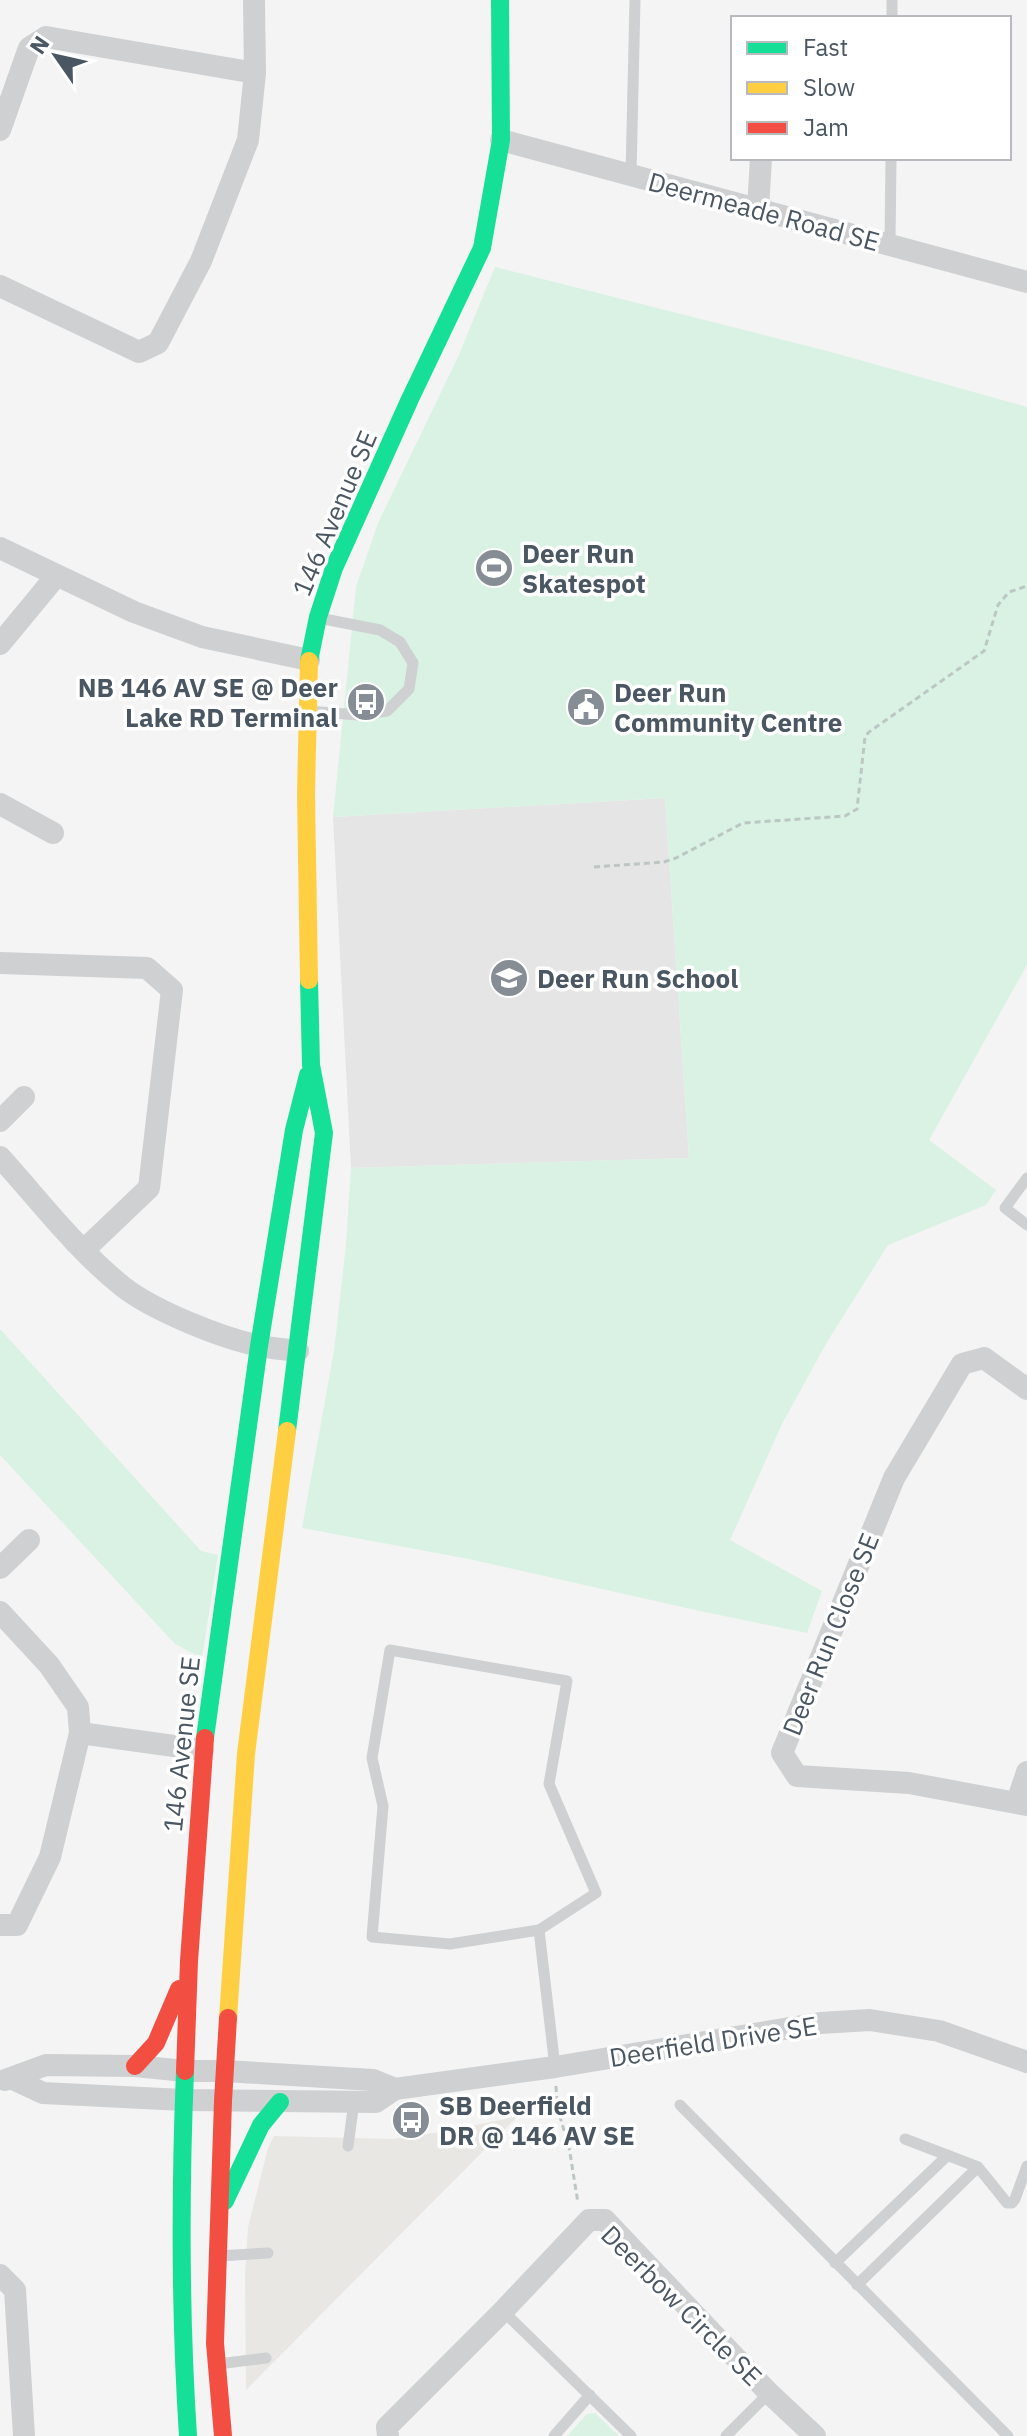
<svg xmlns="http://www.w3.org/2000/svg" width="1027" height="2436" viewBox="0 0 1027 2436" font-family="'IBM Plex Sans',sans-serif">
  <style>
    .commercial { fill: #e8e7e3 }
    .education { fill: #e6e5e6 }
    .green { fill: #d9f2e3 }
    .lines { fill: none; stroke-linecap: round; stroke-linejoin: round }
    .path { stroke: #bcc7c4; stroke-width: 3; stroke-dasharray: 6 4; stroke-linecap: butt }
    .lane { stroke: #ced0d2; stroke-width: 11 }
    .street { stroke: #ced0d2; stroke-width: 22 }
    .fast { stroke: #16e098; stroke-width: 18 }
    .slow { stroke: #ffcf43; stroke-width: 18 }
    .jam { stroke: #f24e42; stroke-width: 18 }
    .labels { text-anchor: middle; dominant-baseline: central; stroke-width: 7; stroke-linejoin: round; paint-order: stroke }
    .street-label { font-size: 26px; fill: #4a5661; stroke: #fff }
    .poi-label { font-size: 26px; font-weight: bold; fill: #4a5661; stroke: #fff; text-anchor: start }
  </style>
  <rect width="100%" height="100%" fill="#f4f4f4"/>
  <path class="commercial" d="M518,2116L246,2390L245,2276L248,2227L268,2148L274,2136L392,2139L454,2130Z"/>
  <path class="education" d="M665,798L689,1158L351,1168L333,817Z"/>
  <path class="green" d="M495,267L831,352L1027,407V965L929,1140L996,1190L986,1205L888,1245L827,1342L782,1424L730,1540L822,1591L807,1633L700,1611L469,1559L302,1528L334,1351L346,1245L351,1168L689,1158L665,798L333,817L356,587L378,523L458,357Z
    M0,1329L201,1551L218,1555L202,1658L175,1644L0,1455Z
    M595,2413L619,2436H567L587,2414Z"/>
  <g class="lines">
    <path class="path" d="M594,867L664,862L676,858L743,823L845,816L857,809L865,737L869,732L984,651L998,605L1009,592L1027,586
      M556,2086L557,2107L569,2147L578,2203"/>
    <path class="lane" d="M892,18V0
      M631,175L635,0
      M890,245L891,158
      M308,711L358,715L387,711L409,689L413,663L400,642L380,630L319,618
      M1027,1178L1005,1208L1027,1225
      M390,1650L567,1681L549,1784L596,1893L539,1930L450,1944L372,1937L383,1806L372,1758Z
      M539,1930L555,2067
      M680,2105L1008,2436
      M905,2139L978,2167L1007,2203H1012L1015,2199L1027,2166
      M348,2146L354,2102
      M219,2256L268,2253
      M835,2263L948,2155
      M857,2285L978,2167
      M503,2311L631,2436
      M218,2364L266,2358
      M554,2436L590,2395
      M726,2436L769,2393"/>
    <path class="street" d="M0,130L29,48L46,37L255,73
      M501,140L1027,282
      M758,209L761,158
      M0,286L139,352L158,343L201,261L248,140L255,73L254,0
      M0,548L134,612L202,637L309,660
      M0,644L57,575
      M0,804L53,833
      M0,963L147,968L172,990L149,1188L84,1250
      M0,1121L24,1097
      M0,1157C39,1200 76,1249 122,1286C152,1310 223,1339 261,1346C273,1349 286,1349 298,1351
      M1027,1389L984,1358L962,1364L894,1478L782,1753L797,1776L909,1783L1027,1805
      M0,1568L29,1540
      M0,1612L49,1665L78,1707L80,1733L50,1857L17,1925H0
      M80,1733L203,1750
      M1017,1802L1027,1772
      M13,2079L43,2093L183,2100L376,2102L395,2089L555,2067L820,2023L870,2020L939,2031L1027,2062
      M5,2080L46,2065L135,2066L185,2071H225L373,2080L395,2089
      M0,2275L15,2290L24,2436
      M388,2436L387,2427L503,2311L589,2220H605L769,2393L815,2436"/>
    <path class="fast" d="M309,661L318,617L334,568L410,399L482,248L501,140L500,0
      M287,1431L324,1133L311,1065L309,980
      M205,1738L259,1346L294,1130L308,1075
      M185,2071C180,2193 180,2314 188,2436
      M225,2201L261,2125L280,2102"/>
    <path class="slow" d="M309,661L306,794L309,980
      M228,2018L246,1754L287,1431"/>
    <path class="jam" d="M135,2066L156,2043L179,1989
      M185,2071L189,1961L205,1738
      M223,2436L215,2343L223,2101L228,2018"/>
  </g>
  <defs>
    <g id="stadium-disc" transform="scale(2)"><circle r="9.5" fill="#868d94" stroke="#fff"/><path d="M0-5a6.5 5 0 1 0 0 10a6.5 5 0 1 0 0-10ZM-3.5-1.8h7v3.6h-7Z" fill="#fff"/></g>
    <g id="bus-disc" transform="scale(2)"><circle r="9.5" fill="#868d94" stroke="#fff"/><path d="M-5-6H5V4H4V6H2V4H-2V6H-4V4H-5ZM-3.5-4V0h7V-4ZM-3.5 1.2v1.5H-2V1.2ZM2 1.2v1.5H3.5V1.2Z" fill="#fff"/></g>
    <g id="civic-disc" transform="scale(2)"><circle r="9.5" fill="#868d94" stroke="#fff"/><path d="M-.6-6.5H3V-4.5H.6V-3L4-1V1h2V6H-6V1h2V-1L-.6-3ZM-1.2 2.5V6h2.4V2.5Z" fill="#fff"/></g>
    <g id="school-disc" transform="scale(2)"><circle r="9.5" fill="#868d94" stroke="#fff"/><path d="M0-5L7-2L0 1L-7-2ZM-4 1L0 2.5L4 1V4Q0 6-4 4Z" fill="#fff"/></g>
  </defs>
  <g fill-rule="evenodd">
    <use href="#stadium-disc" x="494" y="568"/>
    <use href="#bus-disc" x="366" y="702"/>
    <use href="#civic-disc" x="586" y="707"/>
    <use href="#school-disc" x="509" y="978"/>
    <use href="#bus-disc" x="411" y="2120"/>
  </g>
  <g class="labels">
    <g class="street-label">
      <text transform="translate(764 211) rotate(15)">Deermeade Road SE</text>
      <text transform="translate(334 513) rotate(-67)">146 Avenue SE</text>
      <text transform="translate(830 1634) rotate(-68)">Deer Run Close SE</text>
      <text transform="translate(181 1744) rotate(-84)">146 Avenue SE</text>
      <text transform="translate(713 2041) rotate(-9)">Deerfield Drive SE</text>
      <text transform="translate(682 2305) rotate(45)">Deerbow Circle SE</text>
    </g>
    <g class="poi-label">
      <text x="522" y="553">Deer Run<tspan x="522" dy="30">Skatespot</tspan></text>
      <text x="338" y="687" text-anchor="end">NB 146 AV SE @ Deer<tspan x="338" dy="30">Lake RD Terminal</tspan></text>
      <text x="614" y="692">Deer Run<tspan x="614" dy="30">Community Centre</tspan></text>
      <text x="537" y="978">Deer Run School</text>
      <text x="439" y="2105">SB Deerfield<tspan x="439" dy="30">DR @ 146 AV SE</tspan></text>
    </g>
  </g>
  <rect x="731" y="16" width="280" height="144" fill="#ffffff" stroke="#b7bbc0" stroke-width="2"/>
  <rect x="747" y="42" width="40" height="12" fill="#16e098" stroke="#b7bbc0" stroke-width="2"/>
  <text x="803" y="56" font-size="24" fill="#4a5661">Fast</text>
  <rect x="747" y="82" width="40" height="12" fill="#ffcf43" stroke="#b7bbc0" stroke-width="2"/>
  <text x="803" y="96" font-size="24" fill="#4a5661">Slow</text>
  <rect x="747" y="122" width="40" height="12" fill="#f24e42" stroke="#b7bbc0" stroke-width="2"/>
  <text x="803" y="136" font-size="24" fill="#4a5661">Jam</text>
  <g transform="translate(56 56) rotate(304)" stroke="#ffffff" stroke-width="6" paint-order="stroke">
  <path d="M0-6L14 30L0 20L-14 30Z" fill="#4a5661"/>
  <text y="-12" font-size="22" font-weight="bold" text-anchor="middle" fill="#4a5661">N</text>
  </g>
</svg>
